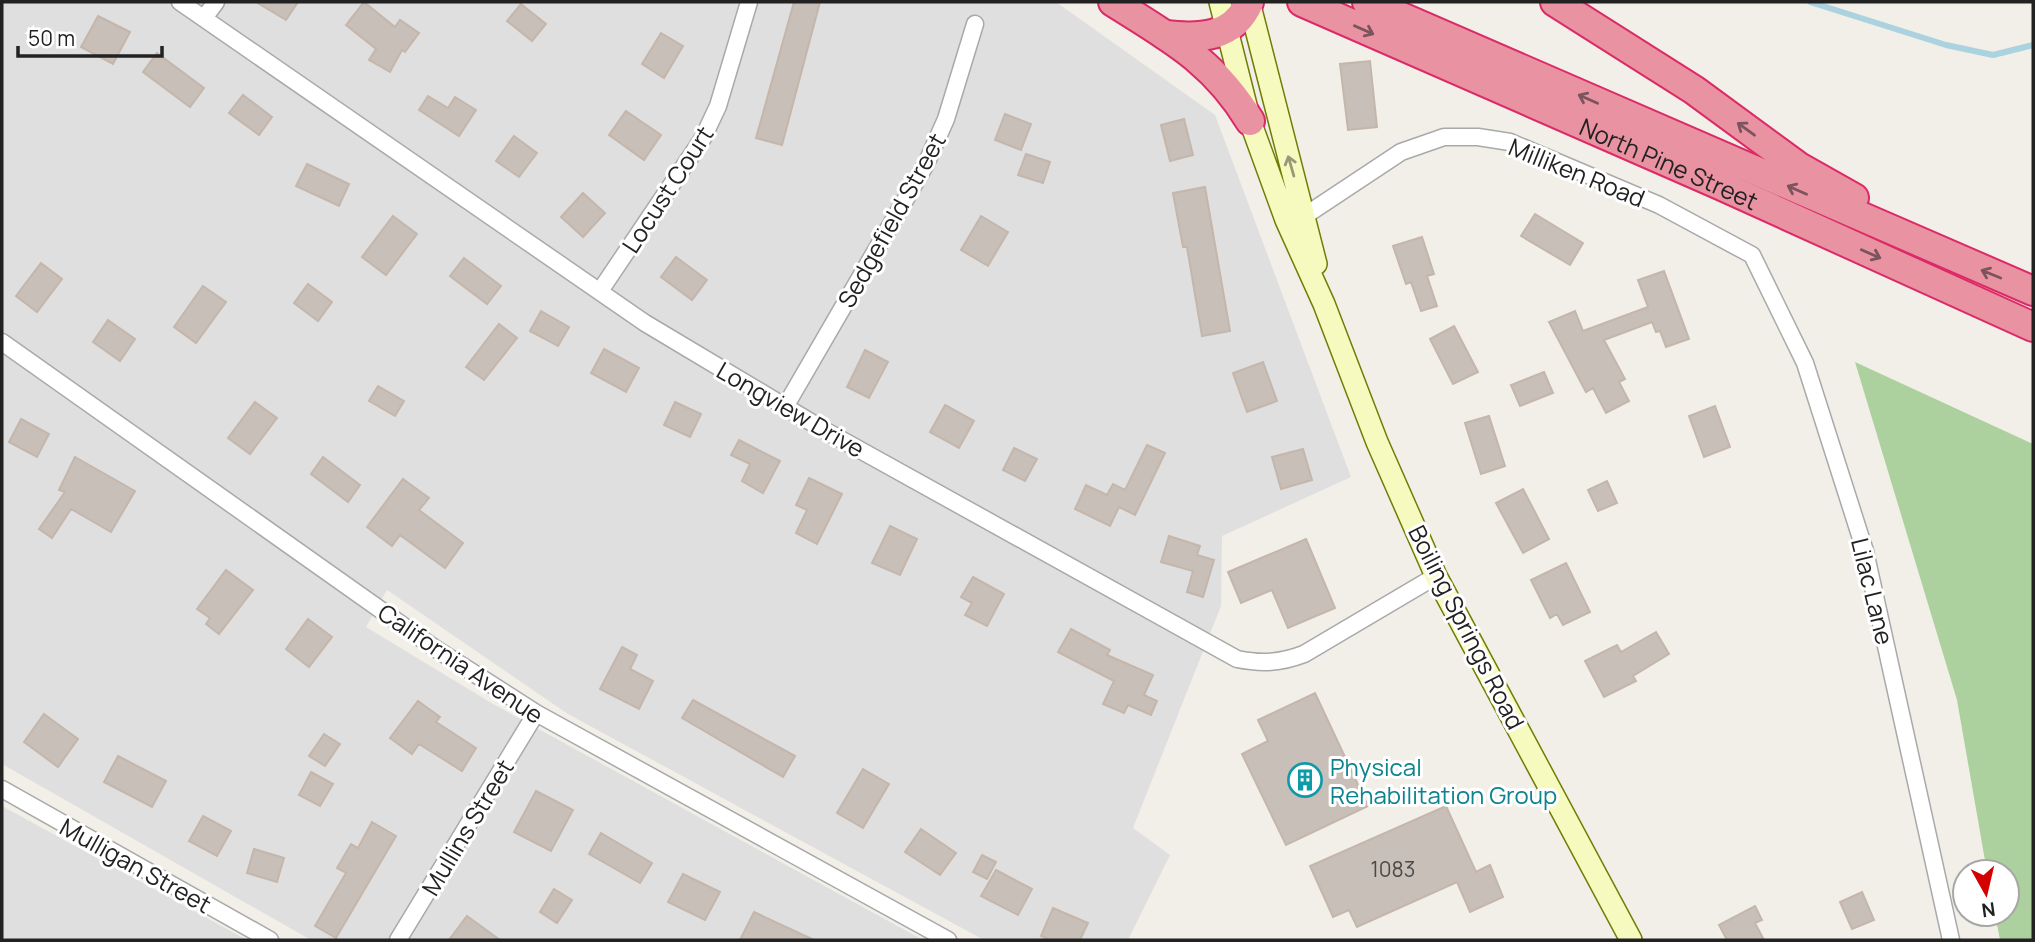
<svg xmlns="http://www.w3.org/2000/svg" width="2035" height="942" viewBox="0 0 2035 942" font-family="Manrope,sans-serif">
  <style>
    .residential { fill: #e0dfdf }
    .forest { fill: #add19e }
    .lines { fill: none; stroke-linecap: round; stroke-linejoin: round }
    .stream { stroke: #aad3df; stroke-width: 6 }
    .building { fill: #c7bfb8; stroke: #c4b6ab; stroke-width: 2 }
    .minor-casing { stroke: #a9a9a9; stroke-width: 19 }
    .secondary-casing { stroke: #707d05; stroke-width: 24 }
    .motorway-casing { stroke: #dc2a67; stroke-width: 32 }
    .minor { stroke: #fff; stroke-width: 16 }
    .secondary { stroke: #f7fabf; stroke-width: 21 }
    .motorway { stroke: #e892a2; stroke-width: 28 }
    .oneway { stroke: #7b545c }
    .oneway2 { stroke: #979978 }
    .labels { text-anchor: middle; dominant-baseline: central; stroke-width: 6; stroke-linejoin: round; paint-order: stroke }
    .number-label { font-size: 21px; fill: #4b4948 }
    .street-label { font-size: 24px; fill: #222; stroke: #fff }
    .culture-label { font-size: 24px; fill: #0d838f; stroke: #fff; text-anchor: start }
  </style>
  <rect width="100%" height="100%" fill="#f2efe9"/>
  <path class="residential" d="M2,2H1056L1215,115L1351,477L1222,536L1221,606L1133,828L1170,855L1128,940H984L568,714L387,590L366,627L493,704L923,940H311L2,764Z
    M2,806L247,940H2Z"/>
  <path class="forest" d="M1855,362L2033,444V940H2000L1995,914H2007V872H1987L1957,700Z"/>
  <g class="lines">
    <path class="stream" d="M1810,2L1946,45L1993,55L2033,45"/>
  </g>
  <path class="building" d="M256,2H298L286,20Z
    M364,2L395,27L400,20L419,33L405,52L402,50L390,72L369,60L376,49L346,25Z
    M794,2H820L782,145L756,138Z
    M521,4L546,24L532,41L507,21Z
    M98,16L130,32L113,64L81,47Z
    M661,33L683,46L664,78L642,64Z
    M157,53L204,88L190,107L143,72Z
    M1370,61L1377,127L1348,130L1340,64Z
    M243,95L272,117L259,135L229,113Z
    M428,96L448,108L455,97L476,110L459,136L419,110Z
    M626,111L661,135L644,160L609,135Z
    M1005,114L1031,124L1021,150L995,140Z
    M1184,119L1193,155L1170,161L1161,125Z
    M514,136L537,153L519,177L496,161Z
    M1026,154L1050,162L1043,183L1018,175Z
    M307,164L349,184L339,206L296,186Z
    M1205,187L1230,331L1202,336L1187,247H1183L1173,193Z
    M583,193L605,213L583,237L561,217Z
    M1535,214L1583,243L1570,265L1521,236Z
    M393,216L417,234L386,275L362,257Z
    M981,216L1008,232L988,266L961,250Z
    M1422,237L1434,274L1427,276L1437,306L1421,311L1411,282L1406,284L1393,246Z
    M676,257L707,280L692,300L661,277Z
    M464,258L501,286L487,304L450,276Z
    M41,263L62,279L37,312L16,296Z
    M1664,271L1689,339L1666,347L1660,331L1656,332L1652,322L1604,340L1625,379L1619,382L1629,401L1606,413L1593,388L1586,392L1549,322L1575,311L1583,331L1648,307L1638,280Z
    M308,284L332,302L318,321L294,303Z
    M203,286L226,302L196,343L174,327Z
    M541,311L569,327L558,346L530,331Z
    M108,320L135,339L120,361L93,342Z
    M499,324L517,338L484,380L466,367Z
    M1454,326L1478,372L1453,384L1430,339Z
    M604,349L639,368L626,392L591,373Z
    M865,350L888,362L869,398L847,387Z
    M1263,362L1277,401L1247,412L1233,373Z
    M1544,372L1553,393L1520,406L1511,385Z
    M378,386L404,401L395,416L369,401Z
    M255,402L277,418L250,454L228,438Z
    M675,402L701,414L690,437L664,425Z
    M945,405L974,421L959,448L930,432Z
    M1715,406L1730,447L1704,457L1689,416Z
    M1489,416L1505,466L1481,474L1465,423Z
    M21,419L49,434L37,457L9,442Z
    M739,440L780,461L763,493L742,481L750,464L731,455Z
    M1147,445L1165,453L1135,515L1119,507L1110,526L1075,509L1086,485L1107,495L1113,484L1125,490Z
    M1014,448L1037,459L1025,481L1003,470Z
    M1303,449L1312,480L1281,489L1272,457Z
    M75,457L135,491L111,532L71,509L52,538L39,529L65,492L59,490Z
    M323,457L360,485L348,502L311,474Z
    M809,478L842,494L817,544L796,533L807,510L796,505Z
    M403,479L429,498L419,510L463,543L445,568L400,535L392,546L367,527Z
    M1607,481L1617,503L1598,511L1588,490Z
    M1523,489L1549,539L1523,553L1496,503Z
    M890,526L917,539L900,575L872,563Z
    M1169,536L1200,546L1197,555L1214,560L1203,597L1187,592L1193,571L1161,562Z
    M1306,539L1335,608L1288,628L1272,590L1241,603L1228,572Z
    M1566,563L1590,612L1563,625L1557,614L1550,618L1531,580Z
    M226,570L253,590L219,634L206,624L210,618L197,609Z
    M973,577L1004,594L987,626L965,615L972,603L961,597Z
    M308,619L332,637L309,667L286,649Z
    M1071,629L1110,650L1107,655L1153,675L1144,695L1157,701L1151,715L1128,705L1124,713L1103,704L1114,681L1058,652Z
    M1656,632L1669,654L1633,676L1636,681L1604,697L1585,661L1617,645L1621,652Z
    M622,647L637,655L630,669L653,681L639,709L600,689Z
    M1315,693L1368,806L1286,845L1242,754L1268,741L1258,720Z
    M693,700L795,756L783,777L682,718Z
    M418,701L440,717L436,722L476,748L462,771L419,744L412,754L390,738Z
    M44,714L78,739L58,767L24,742Z
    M324,734L340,744L325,766L309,756Z
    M118,756L166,781L152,807L104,782Z
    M863,769L889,784L863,828L837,813Z
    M311,772L333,784L320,806L299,795Z
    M536,791L573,810L551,851L514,832Z
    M1446,806L1476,872L1490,865L1503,897L1470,912L1457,882L1357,927L1349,910L1333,917L1310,866Z
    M203,816L231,831L217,856L189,841Z
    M372,822L396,836L336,938L315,926L346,873L337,868L351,844L358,848Z
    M921,829L956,853L940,875L905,852Z
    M601,833L652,863L640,883L589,854Z
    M254,849L284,858L277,882L247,873Z
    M982,855L996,862L987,879L973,872Z
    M996,870L1032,889L1018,915L981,896Z
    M683,874L720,892L705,920L668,902Z
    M554,889L572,900L557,923L540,912Z
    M1862,892L1874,920L1852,929L1840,902Z
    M1755,906L1762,920L1755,923L1764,940H1727L1719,925Z
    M1053,908L1088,923L1080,940H1050L1041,936Z
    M754,912L814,940H740Z
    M467,916L500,940H449Z"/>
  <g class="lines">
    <g class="minor-casing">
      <path id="minor" d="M180,2L645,323L824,430L1237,659C1262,664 1280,663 1304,654L1436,576
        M204,18L216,2
        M1295,218L1306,215L1401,152L1444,137H1478L1510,142L1659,205L1752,255L1805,363L1865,551L1951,940
        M600,291L703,138L718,106L749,2
        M2,342L436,649L536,713L948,940
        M785,407L926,164L946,119L975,24
        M2,789L270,940
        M398,940L536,713"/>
    </g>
    <g class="secondary-casing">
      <path id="secondary" d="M1220,2L1250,121L1286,220L1324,304L1377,442L1436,576L1631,940
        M1249,2L1316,264"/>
    </g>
    <g class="motorway-casing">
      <g id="motorway">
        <path d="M1113,2C1170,38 1214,61 1250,121"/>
        <path id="s1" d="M1302,2L1720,185L2033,327"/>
        <path d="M1367,2L2033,291"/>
        <path d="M1555,2L1694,90L1799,167L1854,198"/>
        <path d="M1165,35C1199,39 1234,38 1249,2"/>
      </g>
    </g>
    <use href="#minor" class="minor"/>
    <use href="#secondary" class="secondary"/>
    <use href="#motorway" class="motorway"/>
  </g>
  <defs><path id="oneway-shaft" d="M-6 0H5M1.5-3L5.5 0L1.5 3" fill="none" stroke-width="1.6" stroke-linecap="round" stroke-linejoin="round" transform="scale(1.75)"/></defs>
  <g class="oneway">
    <use href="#oneway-shaft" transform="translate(1364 30) rotate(24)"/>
    <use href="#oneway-shaft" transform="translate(1588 99) rotate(-156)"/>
    <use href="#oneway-shaft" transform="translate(1746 129) rotate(-144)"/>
    <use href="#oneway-shaft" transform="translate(1797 190) rotate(-156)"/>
    <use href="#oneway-shaft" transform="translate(1871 254) rotate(24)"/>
    <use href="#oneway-shaft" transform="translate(1991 274) rotate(-158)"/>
  </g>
  <use class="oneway2" href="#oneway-shaft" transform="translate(1291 166) rotate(-106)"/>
  <defs>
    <g id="building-ring" transform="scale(1.75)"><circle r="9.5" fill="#fff" stroke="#0f9aa8" stroke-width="1.5"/><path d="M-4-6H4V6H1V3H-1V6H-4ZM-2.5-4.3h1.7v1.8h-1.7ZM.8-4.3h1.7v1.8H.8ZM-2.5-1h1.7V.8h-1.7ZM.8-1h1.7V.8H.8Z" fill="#0f9aa8"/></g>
  </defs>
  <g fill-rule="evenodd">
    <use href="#building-ring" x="1305" y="780"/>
  </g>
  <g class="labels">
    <g class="number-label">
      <text x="1393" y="869">1083</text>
    </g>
    <g class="street-label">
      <text stroke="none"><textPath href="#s1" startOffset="401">North Pine Street</textPath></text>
      <text transform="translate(1577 172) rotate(22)">Milliken Road</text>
      <text transform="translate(667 189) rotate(-57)">Locust Court</text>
      <text transform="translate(891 220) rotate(-61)">Sedgefield Street</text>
      <text transform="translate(791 409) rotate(30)">Longview Drive</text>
      <text transform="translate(1873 591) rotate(76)">Lilac Lane</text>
      <text transform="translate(1467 627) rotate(63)">Boiling Springs Road</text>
      <text transform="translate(461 663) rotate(34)">California Avenue</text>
      <text transform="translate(467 827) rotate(-59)">Mullins Street</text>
      <text transform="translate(136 865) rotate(29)">Mulligan Street</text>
    </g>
    <g class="culture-label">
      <text x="1330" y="766">Physical<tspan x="1330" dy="28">Rehabilitation Group</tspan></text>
    </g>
  </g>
  <rect width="2035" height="942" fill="none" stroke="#222222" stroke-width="7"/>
  <g transform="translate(1986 893) rotate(172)"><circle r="33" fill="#ffffff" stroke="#a7a7a7" stroke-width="2"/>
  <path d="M0-5L12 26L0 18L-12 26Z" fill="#d40000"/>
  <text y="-10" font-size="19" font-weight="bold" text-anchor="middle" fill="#222222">N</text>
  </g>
  <path d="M18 46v10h144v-10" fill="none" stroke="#222222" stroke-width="3.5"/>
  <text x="28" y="46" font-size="21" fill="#222222" stroke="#ffffff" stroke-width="5" paint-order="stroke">50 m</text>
</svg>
